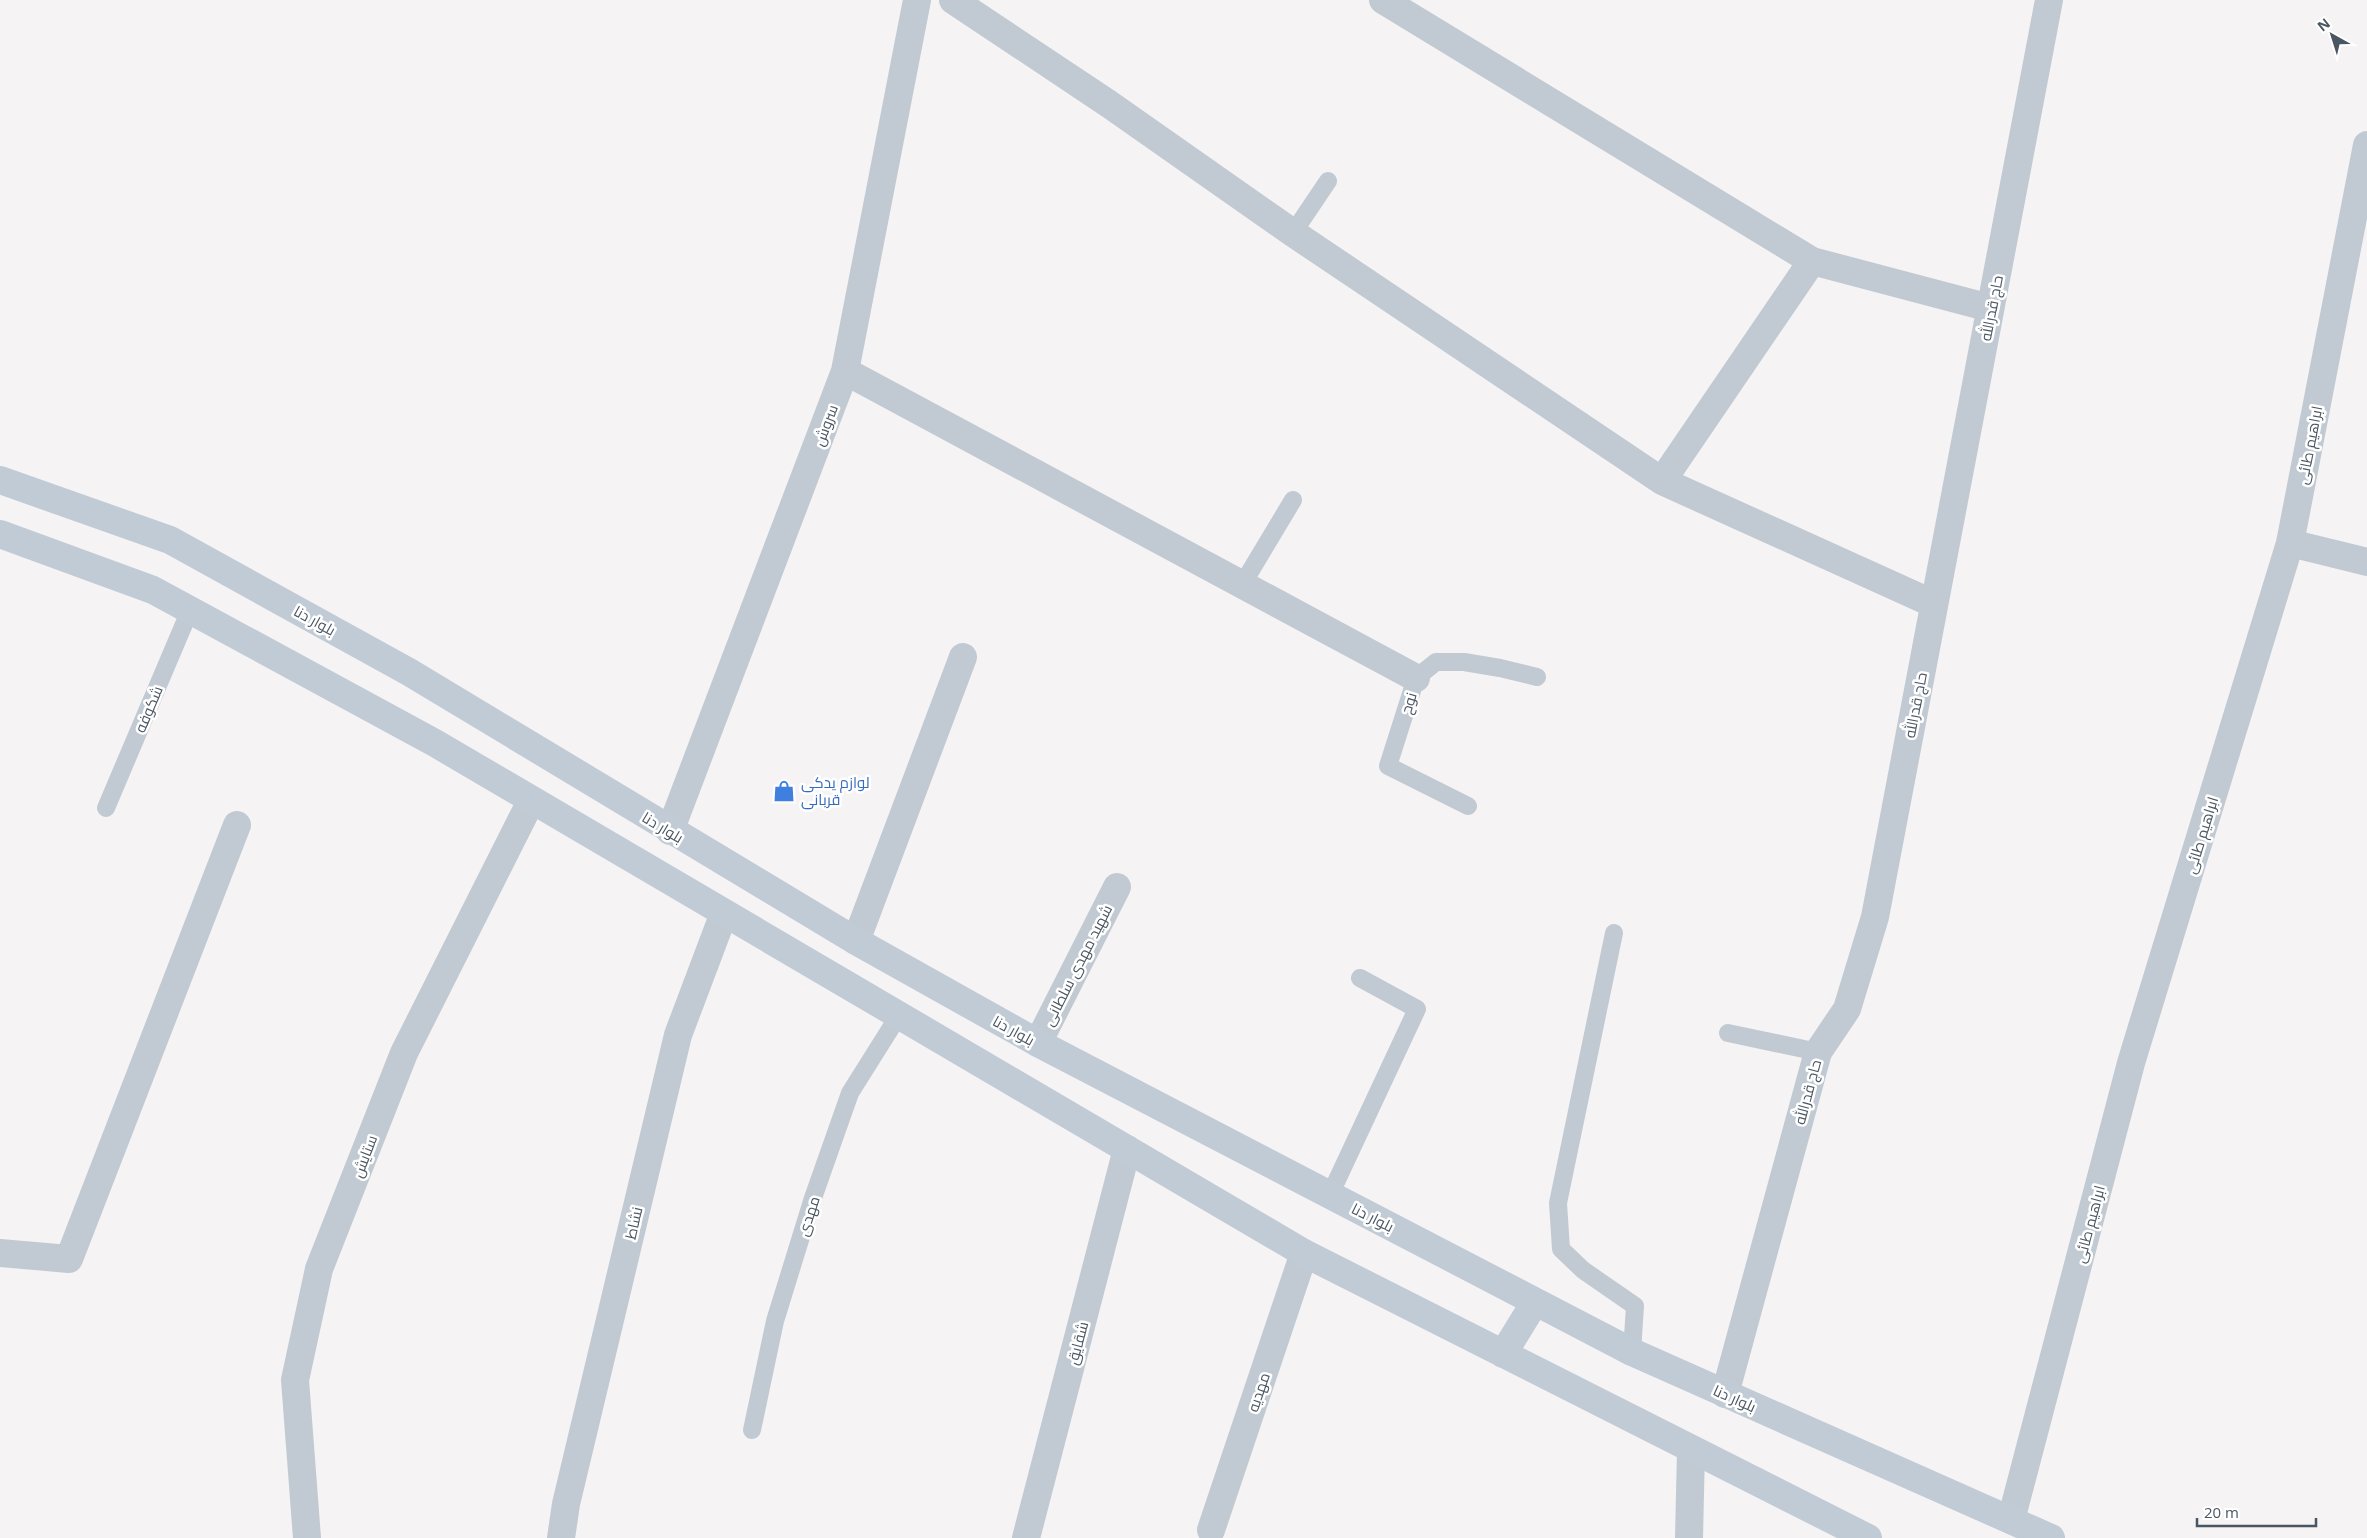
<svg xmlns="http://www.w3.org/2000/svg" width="2367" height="1538" viewBox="0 0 2367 1538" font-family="'Open Sans',Cairo,sans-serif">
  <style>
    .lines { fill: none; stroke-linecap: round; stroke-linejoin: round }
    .lane { stroke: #c1cad2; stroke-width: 18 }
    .street { stroke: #c1cad2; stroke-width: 28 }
    .secondary { stroke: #c1cbd6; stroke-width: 28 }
    .labels { text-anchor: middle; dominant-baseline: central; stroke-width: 5; stroke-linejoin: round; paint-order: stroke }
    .street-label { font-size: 15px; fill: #4a5661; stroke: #fff }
    .shop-label { font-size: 15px; fill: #366cbe; stroke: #fff; text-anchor: start }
  </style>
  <rect width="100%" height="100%" fill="#f5f3f3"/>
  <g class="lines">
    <path class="lane" d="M1293,233L1328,181
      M1242,585L1293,500
      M1468,806L1388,766L1416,678L1436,662H1464L1500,668L1537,677
      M106,808L190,610
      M1614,933L1558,1203L1561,1249L1583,1270L1635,1306L1632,1352
      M1728,1033L1818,1052
      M1330,1195L1417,1009L1360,978
      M752,1430L775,1321L813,1198L850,1093L899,1015"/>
    <path class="street" d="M953,0L1109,104L1293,233L1662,481L1934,604
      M1383,0L1812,261L1990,308
      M845,371L1416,678
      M1662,481L1812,261
      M2290,543L2367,562
      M670,831L845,371L917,0
      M856,941L963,657
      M1038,1043L1117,887
      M0,1253L69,1259L237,825
      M1725,1394L1818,1052L1847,1009L1875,917L2049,0
      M2011,1520L2131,1063L2290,543L2367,145
      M1211,1530L1304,1253
      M307,1538L295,1380L319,1269L404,1053L531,801
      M561,1538L566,1504L678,1035L724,913
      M1026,1538L1127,1149
      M1689,1538L1691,1450"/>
    <path class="secondary" d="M0,480L170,540L409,672L856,941L1038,1043L1632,1352L2051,1538
      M0,534L153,590L435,743L1304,1253L1868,1538
      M1503,1354L1535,1302"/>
  </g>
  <defs>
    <g id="shop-bare" transform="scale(1.725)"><path d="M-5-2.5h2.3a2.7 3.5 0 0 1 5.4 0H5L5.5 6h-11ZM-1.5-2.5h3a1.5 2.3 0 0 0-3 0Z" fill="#3f7fe0" stroke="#fff" stroke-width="2.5" paint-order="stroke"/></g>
  </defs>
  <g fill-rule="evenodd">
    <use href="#shop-bare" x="784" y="791"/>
  </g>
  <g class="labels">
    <g class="street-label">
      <text transform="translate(1991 308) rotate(-79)">حاج قدرالله</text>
      <text transform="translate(825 425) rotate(-69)">سروش</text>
      <text transform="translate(2309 445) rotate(-79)">ابراهیم طائی</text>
      <text transform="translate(315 620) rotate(29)">بلوار دنا</text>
      <text transform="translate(1408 703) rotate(-73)">نوح</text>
      <text transform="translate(1915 705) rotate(-79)">حاج قدرالله</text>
      <text transform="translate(148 709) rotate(-67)">شکوفه</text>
      <text transform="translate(663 827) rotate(31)">بلوار دنا</text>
      <text transform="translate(2201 835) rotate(-73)">ابراهیم طائی</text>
      <text transform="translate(1077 965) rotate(-63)">شهید مهدی سلطانی</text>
      <text transform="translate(1014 1030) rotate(29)">بلوار دنا</text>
      <text transform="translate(1807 1092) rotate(-75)">حاج قدرالله</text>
      <text transform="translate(364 1156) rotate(-69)">ستایش</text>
      <text transform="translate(808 1216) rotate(-72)">مهدی</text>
      <text transform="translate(1373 1217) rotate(27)">بلوار دنا</text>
      <text transform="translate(633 1223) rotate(-77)">نشاط</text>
      <text transform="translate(2089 1224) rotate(-75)">ابراهیم طائی</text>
      <text transform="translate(1077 1343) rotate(-75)">شقایق</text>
      <text transform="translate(1258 1392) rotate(-71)">مهدیه</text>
      <text transform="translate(1735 1398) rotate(24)">بلوار دنا</text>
    </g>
    <g class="shop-label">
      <text x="801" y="782">لوازم یدکی<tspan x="801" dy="17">قربانی</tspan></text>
    </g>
  </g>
  <g transform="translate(2332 35) rotate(321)" stroke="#ffffff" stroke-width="4" paint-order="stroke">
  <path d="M0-4L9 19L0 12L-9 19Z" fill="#4a5661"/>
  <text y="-8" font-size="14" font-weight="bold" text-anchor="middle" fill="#4a5661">N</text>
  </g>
  <path d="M2197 1518v8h119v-8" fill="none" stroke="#4a5661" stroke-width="2.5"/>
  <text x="2204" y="1518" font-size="15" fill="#4a5661" stroke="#ffffff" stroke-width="4" paint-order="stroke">20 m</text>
</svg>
